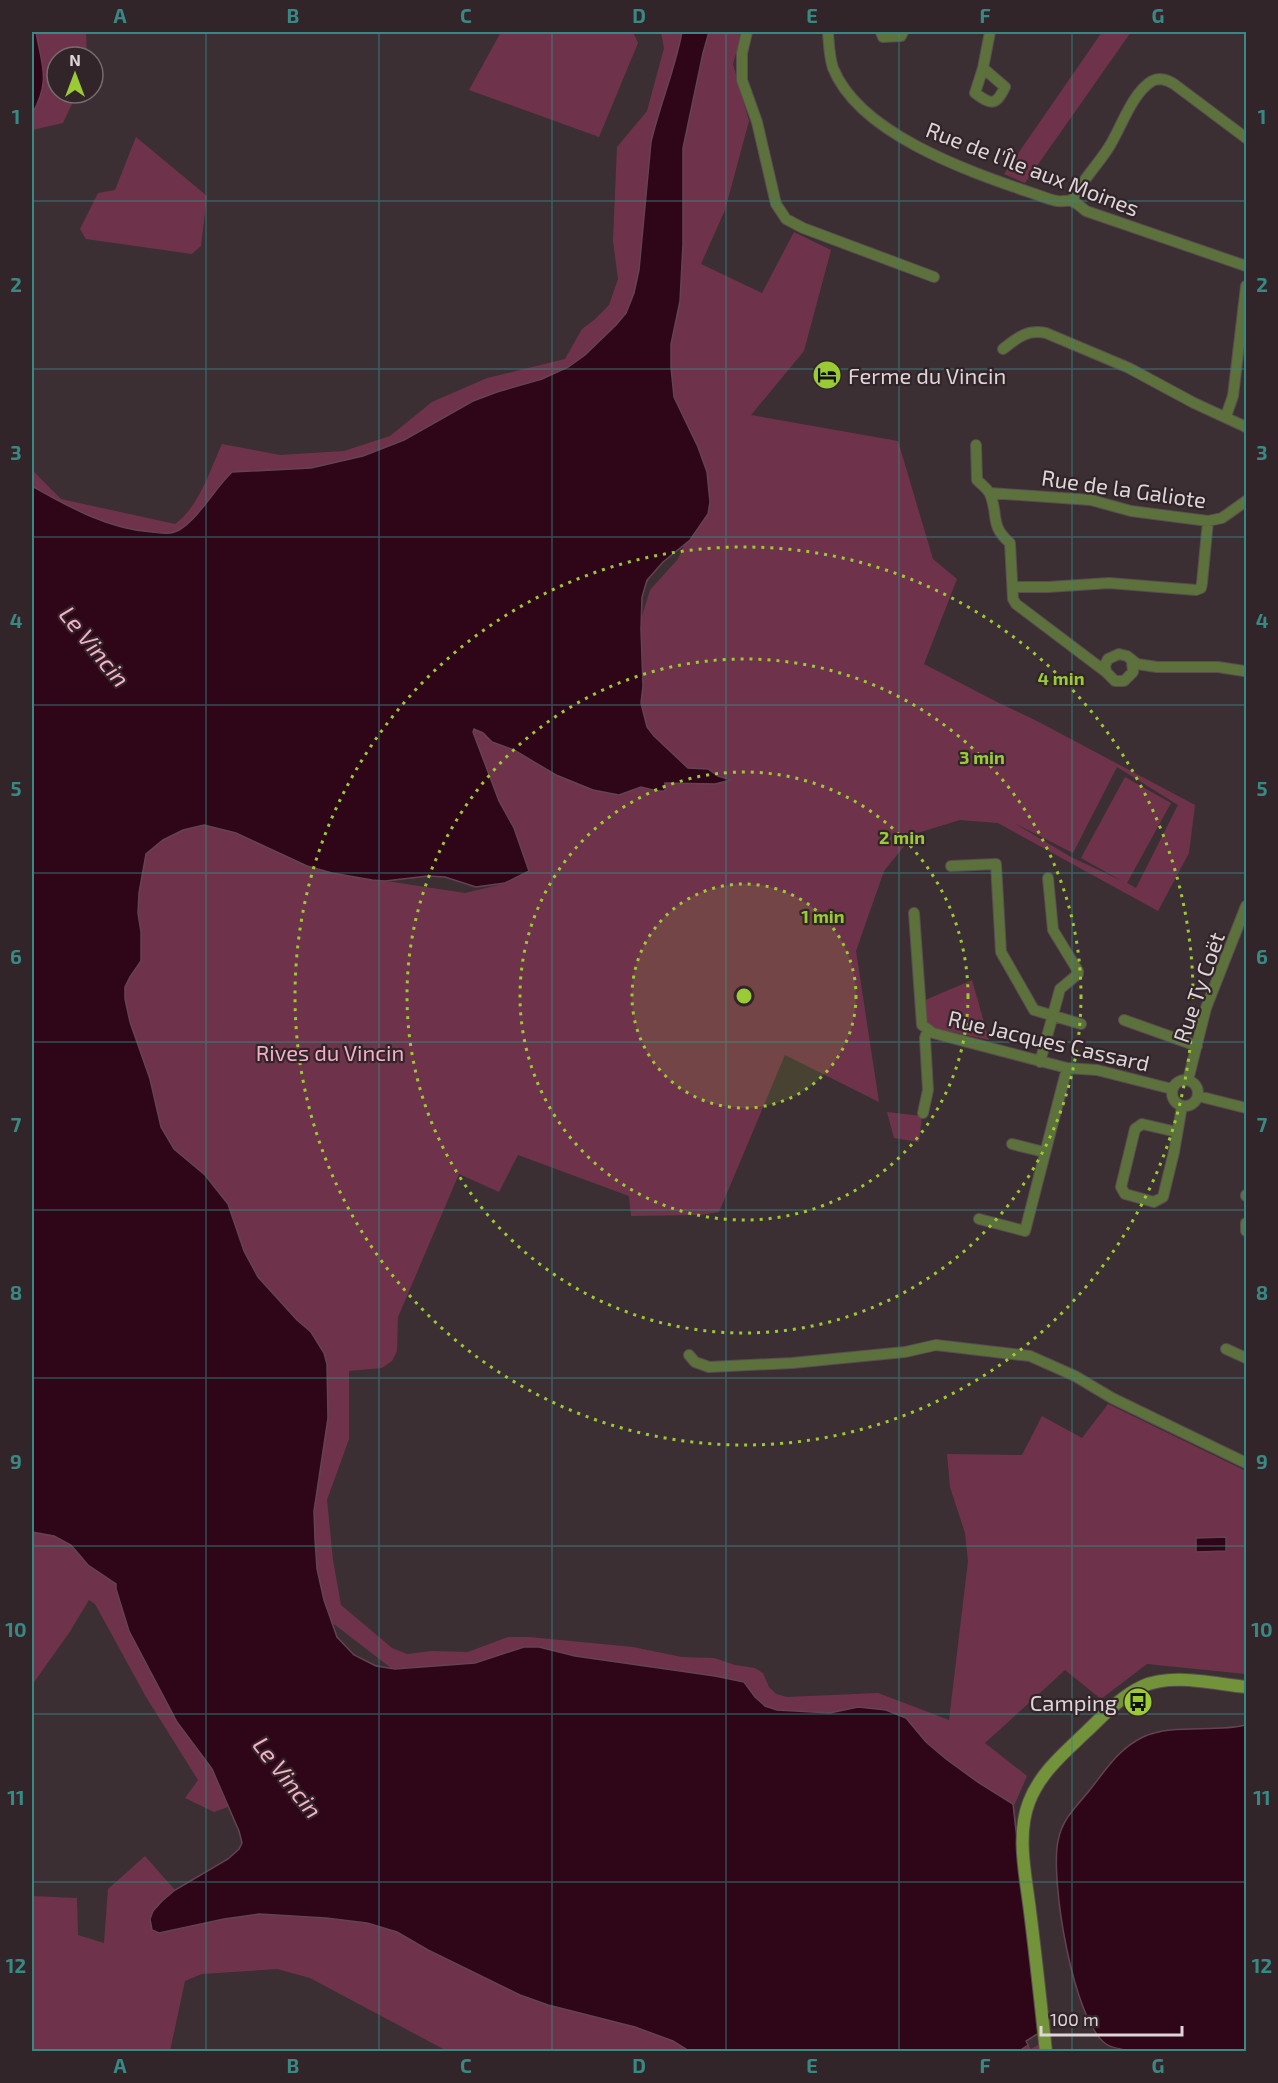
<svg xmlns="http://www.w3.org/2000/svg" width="1278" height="2083" viewBox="0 0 1278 2083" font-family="'Exo 2',sans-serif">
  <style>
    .green { fill: #6e334a; fill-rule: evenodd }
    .water { fill: #2f0518; stroke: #634351; stroke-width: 1.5 }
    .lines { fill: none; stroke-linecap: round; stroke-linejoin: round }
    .street-casing { stroke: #594d51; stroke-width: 12 }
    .secondary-casing { stroke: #594d51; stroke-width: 14 }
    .street { stroke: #5c713c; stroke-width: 10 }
    .secondary { stroke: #73933a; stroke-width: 12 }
    .grid { fill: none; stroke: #388983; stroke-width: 1.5; stroke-opacity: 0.55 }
    .ring { fill: none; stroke: #9acb34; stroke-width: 3; stroke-dasharray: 3 6 }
    .labels { text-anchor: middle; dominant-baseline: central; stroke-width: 4.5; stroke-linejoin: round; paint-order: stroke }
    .street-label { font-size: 22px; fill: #ddd5d7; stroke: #322529 }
    .poi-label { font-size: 22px; fill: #ddd5d7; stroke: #322529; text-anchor: start }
    .park-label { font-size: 22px; fill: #f6adc6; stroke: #322529 }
    .water-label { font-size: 24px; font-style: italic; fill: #f8afc7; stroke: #322529 }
    .centre { fill: #9acb34; stroke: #322529; stroke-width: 3 }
    .ring-label { font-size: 18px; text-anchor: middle; font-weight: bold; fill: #9acb34; stroke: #322529; stroke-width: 4.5; stroke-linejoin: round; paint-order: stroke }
    .neatline { fill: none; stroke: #388983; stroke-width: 2 }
    .grid-label { font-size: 20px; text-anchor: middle; font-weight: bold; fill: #388983 }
  </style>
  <rect width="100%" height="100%" fill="#3c2f33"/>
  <path class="green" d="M37,32H86L87,57H57V93H77L63,123L32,130V91L39,60Z
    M501,32H633L638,43L599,137L469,90Z
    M661,32H742L733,64L749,121L725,210L701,264L762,293L794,232L831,250L804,351L751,415L898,441L933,559L957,579L924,664L995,701L1037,721L1195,805L1189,853L1158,911L998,823L960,820L914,834L884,871L856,951L879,1102L785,1055L719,1212L701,1215L631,1216L629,1196L518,1155L499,1192L459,1174L398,1317L397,1351L392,1361L382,1368L349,1371V1439L327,1500L333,1560L341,1605L392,1648L407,1654L431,1651L468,1652L508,1637H529L633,1647L682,1657L714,1658L735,1665L755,1668L763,1673L769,1687L776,1694L787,1697L878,1693L949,1720L968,1561L965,1533L950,1487L947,1454L1022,1455L1042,1416L1082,1438L1108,1404L1246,1471V1674L1147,1664L1101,1699L1065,1670L985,1743L1027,1776L1014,1806L1039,2033L1026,2041L1031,2049L1041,2043L1042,2051H947L931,1985L897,1918L857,1891L594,1883L505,1869L433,1822L340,1752L309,1689L277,1579L268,1505L255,1484L235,1428L169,1344L49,1185L32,1152V1055L58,1030L86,1007L106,973L121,909L124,865L131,842L197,737L235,730L277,728L335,693L395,690L432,694L466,692L500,679L530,659L545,636L570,627L595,576V552L605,539L634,531L660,520L668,488L660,417L667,395L665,392L664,350L666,298L680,297L673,266L678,181L669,173L652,197L651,235L638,304L626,315L622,329L602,354L575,374L593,392L621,412L629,428L632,451L625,468L604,482L583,477L550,488L526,545L519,591L483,634L445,652L369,650L328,645L284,664L221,679L187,680L157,673L134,645L97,584L43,540L32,533V470L61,499L175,524C199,507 210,470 222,444L280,455L344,451L390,436L432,402L487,378L565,359L582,329L594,320L609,305L618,279L613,241L617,147L647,111L664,48ZM684,545L678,559L650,590L642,616C640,580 656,565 684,545ZM1117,767L1178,805L1136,888L1127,883L1171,803L1125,777L1081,858L1122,881L1071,857L1014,823L1073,853ZM428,876L445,877L476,887L511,882L465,893L386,881ZM330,1621L391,1668C365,1666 337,1648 330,1621Z
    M1102,32H1131L1025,183L1004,174Z
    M136,137L207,196L201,246L192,254L86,239L80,229L98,193L115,190Z
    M972,980L989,1040L929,1027L923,1001Z
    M887,1112L922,1116L919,1142L894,1138Z
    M32,1346L127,1540L116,1589L122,1607L177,1722L212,1769L228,1807L214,1812L185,1798L198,1780L146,1697L95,1604L89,1600L69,1633L32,1685Z
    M145,1856L175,1890L153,1911L159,1933L224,1919L259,1914L326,1918L367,1923L397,1932L428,1950L520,1995L548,2005L635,2027L673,2041L688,2051H447L310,1978L277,1969L202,1974L185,1981L170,2051L32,2052V1896L77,1898L78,1935L104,1943L108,1889Z"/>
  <path class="water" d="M32,32H36C42,66 51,81 32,114Z
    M682,32H709L703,53L683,148V244L680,301L671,344V367L674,397L698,447L707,472L710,502L708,514L690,540L663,562L647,580L642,597L641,629L643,686L641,703L647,727L654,736L688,768L708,769L718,776L731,780L715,784L665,783V791H657L641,787L619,795L593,790L556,775L514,750L492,742L483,733L474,729L473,732L499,801L514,828L529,871L505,883L476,887L445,877L428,876L385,881L372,880L332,873L307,866L236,833L204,825L183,830L163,840L146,854L139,893L138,913L141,932V961L130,977L125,987V999L130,1022L150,1079L161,1127L174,1149L205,1175L228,1204L244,1251L258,1277L297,1320L311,1332L324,1353L327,1364L328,1418L314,1511L315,1539L317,1569L324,1600L337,1637L354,1655L376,1666L395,1669L475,1663L524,1647H539L575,1656L715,1676L744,1682L755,1697L765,1706L777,1710L830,1713L858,1707L886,1710L906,1718L926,1742L946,1759L979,1783L1013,1804L1039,2033L1026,2041L1028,2045L1019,2051H689L673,2041L635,2027L548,2005L520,1995L428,1950L397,1932L367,1923L326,1918L259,1914L224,1919L159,1933L152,1930L150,1919L153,1911L162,1901L175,1890L228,1859L239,1849L242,1843L239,1831L212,1769L177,1722L129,1631L116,1589V1584L88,1565L71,1545L54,1536L32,1532V486C69,507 108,529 152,532C161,533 171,535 179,530C199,518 215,488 232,472L311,468L363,456L404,440L473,401L497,392L542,379L568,367L585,355L616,325L626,313L634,293L639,270L651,142C660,104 675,69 682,32Z
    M1226,1537V1551L1196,1552V1538Z
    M1246,1725V2051C1220,2052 1124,2057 1106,2044C1073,2021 1050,1880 1058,1841C1062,1819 1076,1807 1089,1791C1105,1771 1118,1749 1143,1737C1172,1723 1214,1733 1246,1725Z"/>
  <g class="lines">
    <g class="street-casing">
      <path id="street" d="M747,32L742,53V80L757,122L776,204L786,219L803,228L934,277
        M828,32C829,44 829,56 833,68C859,133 965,170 1026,191C1036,194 1047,199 1057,201C1061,202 1067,200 1071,201C1076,202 1082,208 1086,211L1246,266
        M881,32L883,37L901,36L903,32
        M983,68L1005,87C996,106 991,105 975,93Z
        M983,68L990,32
        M1072,201C1081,181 1097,166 1109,147C1121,128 1132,93 1152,81C1160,77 1167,80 1174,84L1246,138
        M1003,349C1017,338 1027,329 1046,333L1129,368L1194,403L1246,427
        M1226,416L1233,396L1246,286
        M976,445L977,480C981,484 988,489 990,494C999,515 989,525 1010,543L1013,599L1016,604L1106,672
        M990,493L1091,500L1131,511L1208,521L1222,518L1246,501
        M1013,587H1048L1109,583L1196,590L1201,588L1202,583L1208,521
        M1132,662L1133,672L1124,681H1115L1106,672L1105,665L1108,659L1119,654L1127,656L1137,664L1157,667H1218L1244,671
        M951,866L996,864L1001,952L1034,1010L1081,1024
        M914,913L922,1025L933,1033L1067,1068L1097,1070L1172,1089
        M1124,1020L1197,1046
        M1040,1062L1060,989L1078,974V971L1053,930L1048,878
        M1172 1093a13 13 0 1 1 26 0a13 13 0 1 1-26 0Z
        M1188,1080L1206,1008L1246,906
        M1198,1096L1246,1108
        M923,1113L928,1090L925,1038L928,1029
        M1177,1132L1142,1124L1135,1129L1121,1187L1125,1194L1154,1202L1163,1197L1174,1152L1182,1106
        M1012,1144L1044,1152
        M1246,1195V1196
        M979,1219L1025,1231L1067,1068
        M1246,1223V1231
        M1226,1349L1246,1358
        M689,1355L695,1362L709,1367L792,1363L905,1352L936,1345L1030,1356L1075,1376L1112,1398L1246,1463"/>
    </g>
    <g class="secondary-casing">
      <path id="secondary" d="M1046,2052C1041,2005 1036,1958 1030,1911C1026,1877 1016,1835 1029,1802C1040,1773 1064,1753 1086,1732C1103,1716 1121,1696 1143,1686C1173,1673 1214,1684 1246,1687"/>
    </g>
    <use href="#street" class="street"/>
    <use href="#secondary" class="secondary"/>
  </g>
  <path class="grid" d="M206,32V2052M379,32V2052M552,32V2052M726,32V2052M899,32V2052M1072,32V2052M32,201H1246M32,369H1246M32,537H1246M32,705H1246M32,873H1246M32,1042H1246M32,1210H1246M32,1378H1246M32,1546H1246M32,1714H1246M32,1882H1246"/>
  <circle cx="744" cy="996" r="112" fill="#9acb34" fill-opacity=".12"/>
  <g class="ring">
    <circle cx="744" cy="996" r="112"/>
    <circle cx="744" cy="996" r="224"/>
    <circle cx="744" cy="996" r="337"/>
    <circle cx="744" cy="996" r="449"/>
  </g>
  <defs>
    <g id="hotel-disc" transform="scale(1.5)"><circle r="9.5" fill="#9acb34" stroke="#322529"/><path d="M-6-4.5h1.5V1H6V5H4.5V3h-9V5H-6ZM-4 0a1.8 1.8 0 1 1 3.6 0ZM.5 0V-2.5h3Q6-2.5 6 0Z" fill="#111"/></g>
    <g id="bus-disc" transform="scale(1.5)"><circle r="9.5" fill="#9acb34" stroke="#322529"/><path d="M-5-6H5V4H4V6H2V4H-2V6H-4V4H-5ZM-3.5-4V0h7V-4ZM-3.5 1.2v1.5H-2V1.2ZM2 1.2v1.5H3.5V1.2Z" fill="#111"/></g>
  </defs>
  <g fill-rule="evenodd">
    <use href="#hotel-disc" x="827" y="375"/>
    <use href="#bus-disc" x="1138" y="1702"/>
  </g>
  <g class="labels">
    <g class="street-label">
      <text transform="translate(1033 168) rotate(21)">Rue de l'Île aux Moines</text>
      <text transform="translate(1124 488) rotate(8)">Rue de la Galiote</text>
      <text transform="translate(1198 987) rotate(-71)">Rue Ty Coët</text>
      <text transform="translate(1049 1040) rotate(13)">Rue Jacques Cassard</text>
    </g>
    <g class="poi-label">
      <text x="848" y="375">Ferme du Vincin</text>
      <text x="1117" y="1702" text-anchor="end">Camping</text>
    </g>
    <g class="park-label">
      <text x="330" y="1052">Rives du Vincin</text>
    </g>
    <g class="water-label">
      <text transform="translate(95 646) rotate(51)">Le Vincin</text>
      <text transform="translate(288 1777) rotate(52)">Le Vincin</text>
    </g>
  </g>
  <circle cx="744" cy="996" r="9" class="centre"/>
  <g class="ring-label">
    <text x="1061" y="685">4 min</text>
    <text x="982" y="764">3 min</text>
    <text x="902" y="844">2 min</text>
    <text x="823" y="923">1 min</text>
  </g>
  <rect width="1278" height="2083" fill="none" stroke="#322529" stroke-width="66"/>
  <g transform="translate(75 75)"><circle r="28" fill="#322529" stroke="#766b6f" stroke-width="1.5"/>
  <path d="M0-4.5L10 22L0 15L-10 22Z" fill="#9acb34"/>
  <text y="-9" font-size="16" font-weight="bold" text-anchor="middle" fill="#ddd5d7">N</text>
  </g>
  <path d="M1041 2026v9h141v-9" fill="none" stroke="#ddd5d7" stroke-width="3"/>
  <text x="1050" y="2026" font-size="18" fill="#ddd5d7" stroke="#322529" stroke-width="4.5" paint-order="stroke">100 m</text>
  <rect x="33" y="33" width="1212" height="2017" class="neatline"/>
  <g class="grid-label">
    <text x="120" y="23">A</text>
    <text x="293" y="23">B</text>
    <text x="466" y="23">C</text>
    <text x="639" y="23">D</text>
    <text x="812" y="23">E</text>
    <text x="985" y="23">F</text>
    <text x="1158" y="23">G</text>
    <text x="16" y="124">1</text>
    <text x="1262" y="124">1</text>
    <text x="16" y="292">2</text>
    <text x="1262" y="292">2</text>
    <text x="16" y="460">3</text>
    <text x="1262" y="460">3</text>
    <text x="16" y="628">4</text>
    <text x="1262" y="628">4</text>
    <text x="16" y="796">5</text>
    <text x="1262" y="796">5</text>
    <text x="16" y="964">6</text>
    <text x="1262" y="964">6</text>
    <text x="16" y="1132">7</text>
    <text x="1262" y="1132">7</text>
    <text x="16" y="1300">8</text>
    <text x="1262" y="1300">8</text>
    <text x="16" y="1469">9</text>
    <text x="1262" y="1469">9</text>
    <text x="16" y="1637">10</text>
    <text x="1262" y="1637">10</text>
    <text x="16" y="1805">11</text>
    <text x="1262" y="1805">11</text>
    <text x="16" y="1973">12</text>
    <text x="1262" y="1973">12</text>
    <text x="120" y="2073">A</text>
    <text x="293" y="2073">B</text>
    <text x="466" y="2073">C</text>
    <text x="639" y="2073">D</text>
    <text x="812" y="2073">E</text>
    <text x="985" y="2073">F</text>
    <text x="1158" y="2073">G</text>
  </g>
</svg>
